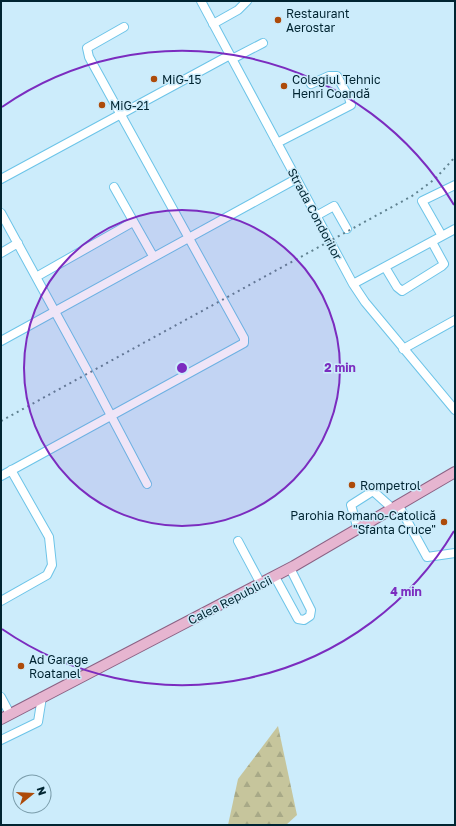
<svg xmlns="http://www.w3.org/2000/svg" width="456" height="826" viewBox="0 0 456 826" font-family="'Golos Text',sans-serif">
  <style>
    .forest { fill: url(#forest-firs) }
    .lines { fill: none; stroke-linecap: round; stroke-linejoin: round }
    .minor-casing { stroke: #6cc4e8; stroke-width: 10 }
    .major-casing { stroke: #8b6284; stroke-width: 12 }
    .minor { stroke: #fff; stroke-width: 8 }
    .major { stroke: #e6b5d0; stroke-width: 10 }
    .rail { stroke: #608290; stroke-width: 2; stroke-dasharray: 2 4; stroke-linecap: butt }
    .ring { fill: none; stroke: #7b2cbf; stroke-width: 2 }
    .poi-dot { fill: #ad4b0a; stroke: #ccecfb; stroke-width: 1.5 }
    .labels { text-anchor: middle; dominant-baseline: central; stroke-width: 3; stroke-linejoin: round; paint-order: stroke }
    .poi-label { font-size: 12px; fill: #002431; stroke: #ccecfb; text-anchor: start }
    .street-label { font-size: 12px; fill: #002431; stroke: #ccecfb }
    .centre { fill: #7b2cbf; stroke: #ccecfb; stroke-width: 2 }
    .ring-label { font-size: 12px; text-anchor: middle; font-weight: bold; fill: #7b2cbf; stroke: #ccecfb; stroke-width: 3; stroke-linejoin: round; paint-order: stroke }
  </style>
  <defs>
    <pattern id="forest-firs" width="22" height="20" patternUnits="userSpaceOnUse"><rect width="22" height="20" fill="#c6c59c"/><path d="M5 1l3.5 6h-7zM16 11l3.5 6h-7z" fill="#a8a987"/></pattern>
  </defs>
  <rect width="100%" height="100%" fill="#ccecfb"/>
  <path class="forest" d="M278,726L297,815L286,825H228L238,779Z"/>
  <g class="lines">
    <g class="minor-casing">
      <path id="minor" d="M201,1L353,284L365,302L455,410
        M213,24L238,10L247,1
        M232,59L263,43
        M277,143L351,105L349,98L337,76H329L311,84
        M1,179L230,55
        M114,187L153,256
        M1,213L88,372L147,484
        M316,216L334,206L347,229
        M442,236L422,201L455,185
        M1,253L18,243
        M385,267L397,287L402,291L442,266L444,264L432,242
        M36,277L133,222
        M353,284L455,229
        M1,341L296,179
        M403,349L455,320
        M1,476L244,343V338L89,57L87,48L124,27
        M399,506L427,557L455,553
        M358,530L351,505L373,491L393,509
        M238,541L261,584
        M275,577L298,619L304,620L310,616L311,610L290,568
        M1,601L47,575L52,565L49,537L11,470
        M1,697L10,714
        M1,740L38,722L42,697"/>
    </g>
    <g class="major-casing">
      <path id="major" d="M1,719L294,566L455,472"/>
    </g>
    <use href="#minor" class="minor"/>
    <use href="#major" class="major"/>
    <path class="rail" d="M1,421L412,196L435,179L455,157"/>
  </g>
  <circle cx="182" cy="368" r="158" fill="#7b2cbf" fill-opacity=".12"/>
  <g class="ring">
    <circle cx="182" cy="368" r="158"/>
    <path d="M454 531A317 317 0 0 1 2 629M2 107A317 317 0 0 1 454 205"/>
  </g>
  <g class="poi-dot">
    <circle cx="278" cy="20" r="4"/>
    <circle cx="154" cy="79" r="4"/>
    <circle cx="284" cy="86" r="4"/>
    <circle cx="102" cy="105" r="4"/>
    <circle cx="352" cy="485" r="4"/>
    <circle cx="444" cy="522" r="4"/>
    <circle cx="21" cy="666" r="4"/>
  </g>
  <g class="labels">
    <g class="poi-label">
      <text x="286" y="13">Restaurant<tspan x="286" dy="14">Aerostar</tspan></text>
      <text x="162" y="79">MiG-15</text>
      <text x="292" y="79">Colegiul Tehnic<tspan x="292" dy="14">Henri Coandă</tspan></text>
      <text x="110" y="105">MiG-21</text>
      <text x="360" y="485">Rompetrol</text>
      <text x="436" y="515" text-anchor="end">Parohia Romano-Catolică<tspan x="436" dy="14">"Sfanta Cruce"</tspan></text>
      <text x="29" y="659">Ad Garage<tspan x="29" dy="14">Roatanel</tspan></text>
    </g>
    <g class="street-label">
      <text transform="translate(315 214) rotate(62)">Strada Condorilor</text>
      <text transform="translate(230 600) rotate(-27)">Calea Republicii</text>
    </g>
  </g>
  <circle cx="182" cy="368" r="6" class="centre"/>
  <g class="ring-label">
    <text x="340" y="372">2 min</text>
    <text x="406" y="596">4 min</text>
  </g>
  <rect width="456" height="826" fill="none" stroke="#002431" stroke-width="4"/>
  <g transform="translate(32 794) rotate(72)"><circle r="19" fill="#ccecfb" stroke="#7a9caa"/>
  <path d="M0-3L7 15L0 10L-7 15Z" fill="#ad4b0a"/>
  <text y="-6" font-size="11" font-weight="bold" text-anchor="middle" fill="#002431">N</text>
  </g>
</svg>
